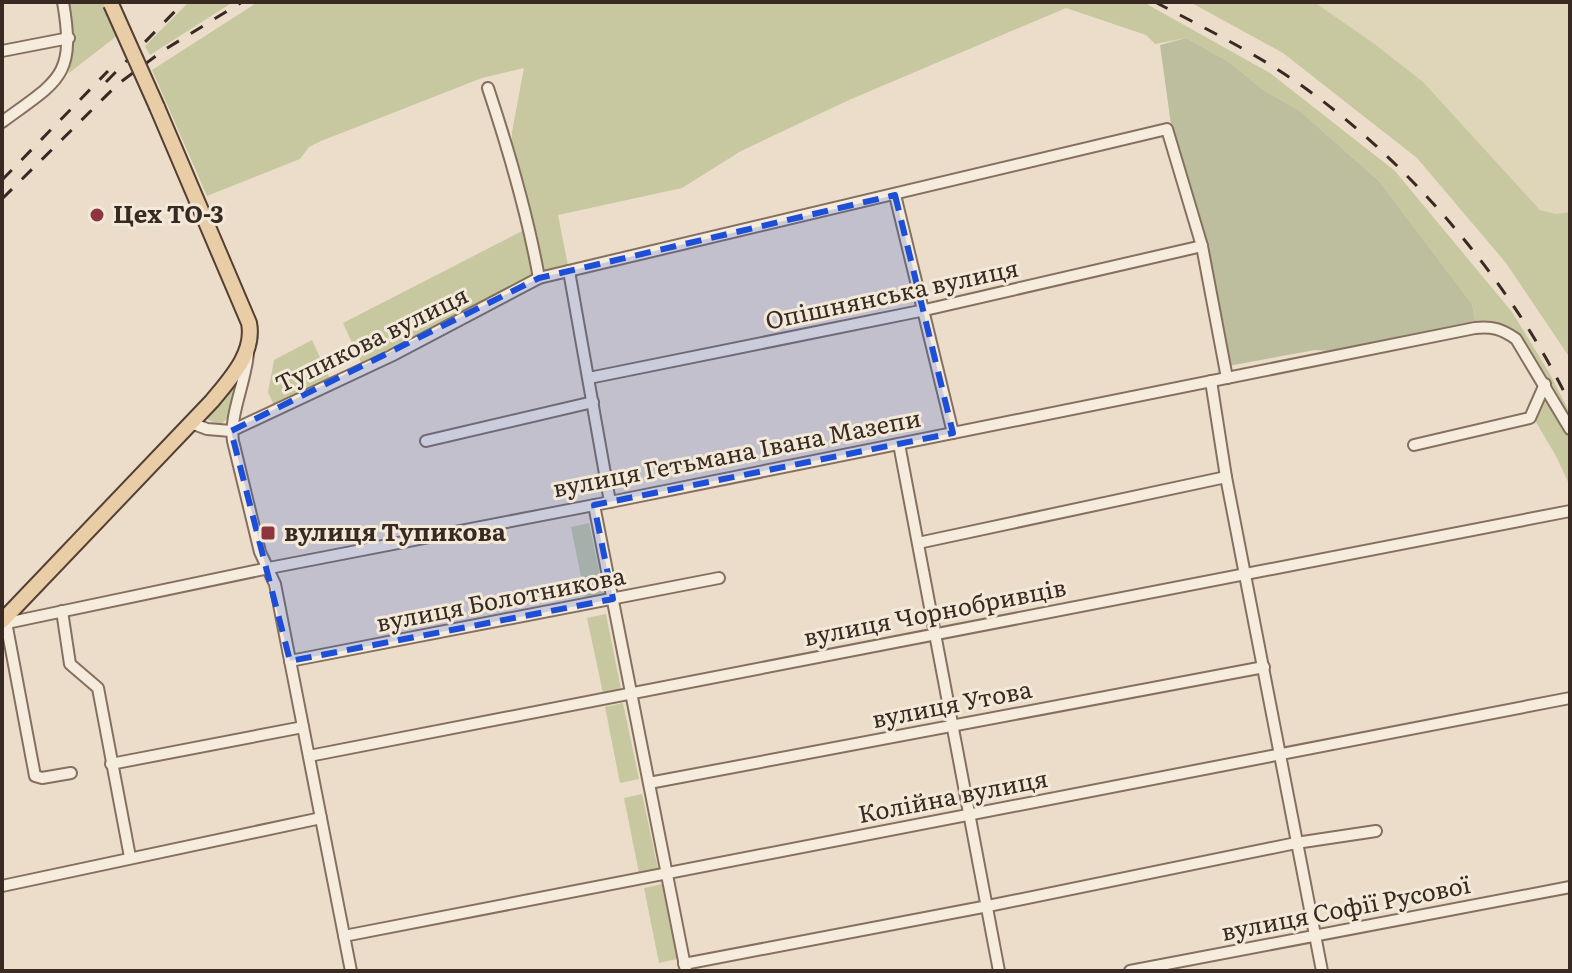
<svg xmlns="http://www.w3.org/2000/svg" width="1572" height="973" viewBox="0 0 1572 973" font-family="Literata,serif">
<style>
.farmland{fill:#dfd5b8}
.green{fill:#c7c89f}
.cemetery{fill:#bdbe9d}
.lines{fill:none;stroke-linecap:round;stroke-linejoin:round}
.minor-casing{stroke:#857060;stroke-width:14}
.major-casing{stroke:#543f34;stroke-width:18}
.minor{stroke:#f6ecdd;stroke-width:10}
.major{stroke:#e9cda7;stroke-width:14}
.rail{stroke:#382a22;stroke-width:3;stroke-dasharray:14 14;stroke-linecap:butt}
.major-bridge-casing{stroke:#543f34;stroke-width:18;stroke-linecap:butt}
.major-bridge{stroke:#e9cda7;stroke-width:14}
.marked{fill:#1d4ed8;fill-opacity:0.2;stroke:#1d4ed8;stroke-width:6;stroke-dasharray:16 10;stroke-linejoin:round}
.poi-dot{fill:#8e3640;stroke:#f3e9d9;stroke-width:3}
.labels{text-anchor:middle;stroke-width:6;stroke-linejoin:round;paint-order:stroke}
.poi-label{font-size:24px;font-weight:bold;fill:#382a22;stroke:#f3e9d9;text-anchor:start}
.street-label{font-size:24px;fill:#382a22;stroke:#f3e9d9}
</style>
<rect width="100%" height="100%" fill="#ebddca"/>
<polygon class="farmland" points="1314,2 1570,2 1570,212 1556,214 1540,210 1476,143 1372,42"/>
<g class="green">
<polygon points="66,2 104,2 118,35 69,73 72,35"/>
<polygon points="189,2 233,2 150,55 145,46"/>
<polygon points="258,2 1143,2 1270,73 1395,171 1512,312 1550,374 1570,413 1570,486 1556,456 1533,417 1546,389 1515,340 1476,326 1472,304 1379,181 1300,111 1262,89 1229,62 1186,38 1155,44 1146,35 1066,8 849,100 741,151 682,188 558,215 569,271 538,278 364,369 343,323 530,227 512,160 512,132 524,68 482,78 321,141 309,147 300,159 207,196 152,70"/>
<polygon points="1190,2 1314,2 1372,42 1423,82 1540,210 1556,214 1570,212 1570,358 1506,263 1417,158 1283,53"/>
<polygon points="312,340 332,383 276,410 268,392 274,360"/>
<polygon points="235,385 227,419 220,425 207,419"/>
<polygon points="589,523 605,598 586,602 571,527"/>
<polygon points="606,614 621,689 603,693 587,618"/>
<polygon points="623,703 639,779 620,783 605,707"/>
<polygon points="642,794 658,869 639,873 624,798"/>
<polygon points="662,884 677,959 659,963 644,888"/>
</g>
<polygon class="cemetery" points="1186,38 1229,62 1262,89 1300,111 1379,181 1472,304 1476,326 1345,352 1315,350 1228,366 1172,132 1160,45"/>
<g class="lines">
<defs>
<g id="minor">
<polyline points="2,51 69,38"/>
<path d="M488,88c21,63 39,124 51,190"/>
<path d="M2,122c57,-42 74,-45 61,-120"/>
<polyline points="895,195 953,433"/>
<polyline points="569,271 610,502"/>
<path d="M248,353c-2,28 -19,63 -15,88l27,111 15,32 76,387"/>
<polyline points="589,378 925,310 1202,246"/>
<polyline points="1211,381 1226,477 1322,971"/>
<polyline points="191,423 207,429 231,431 391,356 539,278 1167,129 1202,246 1227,378"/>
<polyline points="426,441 593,402"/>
<polyline points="899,444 999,971"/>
<polyline points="1414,445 1530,418 1545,384"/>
<polyline points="594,505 686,971"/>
<polyline points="918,543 1226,477"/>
<polyline points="62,611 70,664 98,688 130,857"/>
<polyline points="6,622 35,776 42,778 71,773"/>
<path d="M2,624l267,-56 341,-66 865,-174c17,-2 27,1 41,11l54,90"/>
<polyline points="290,661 719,578"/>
<polyline points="309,756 1570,511"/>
<polyline points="111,764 303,727"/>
<polyline points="649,783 1264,667"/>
<polyline points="2,886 321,818"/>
<polyline points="344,936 1570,698"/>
<polyline points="684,964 988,906 1296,843 1376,831"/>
<polyline points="1130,971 1570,887"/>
</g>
<path id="major" d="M2,621l210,-220c18,-22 43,-48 37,-78l-92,-216"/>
</defs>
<use href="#minor" class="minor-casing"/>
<use href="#major" class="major-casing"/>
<use href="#minor" class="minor"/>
<use href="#major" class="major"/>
<g class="rail">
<path d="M1155,2c40,21 80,41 117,64 121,75 237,210 298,338"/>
<polyline points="106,82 184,2"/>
<polyline points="2,180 108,71"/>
<polyline points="2,199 118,84 164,50 242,2"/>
</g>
<defs>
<polyline id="major-bridge" points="111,4 157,107"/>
</defs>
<use href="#major-bridge" class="major-bridge-casing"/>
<use href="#major-bridge" class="major-bridge"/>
</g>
<path class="marked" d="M895,195l58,238 -359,72 19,94 -323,62 -59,-230 308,-153z"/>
<g class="poi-dot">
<circle cx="97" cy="215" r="8"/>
<rect x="260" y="525" width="16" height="16" rx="4"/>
</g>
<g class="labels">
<g class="poi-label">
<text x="113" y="223">Цех ТО-3</text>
<text x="284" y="541">вулиця Тупикова</text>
</g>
<g class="street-label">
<text transform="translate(892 295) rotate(-12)" y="8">Опішнянська вулиця</text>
<text transform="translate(372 340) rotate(-26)" y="8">Тупикова вулиця</text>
<text transform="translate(737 454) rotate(-11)" y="8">вулиця Гетьмана Івана Мазепи</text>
<text transform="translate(501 600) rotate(-11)" y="8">вулиця Болотникова</text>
<text transform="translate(935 613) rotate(-11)" y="8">вулиця Чорнобривців</text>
<text transform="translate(952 705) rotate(-11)" y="8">вулиця Утова</text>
<text transform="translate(953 797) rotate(-11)" y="8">Колійна вулиця</text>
<text transform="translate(1346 909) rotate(-11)" y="8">вулиця Софії Русової</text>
</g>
</g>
<rect width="1572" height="973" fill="none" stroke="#382a22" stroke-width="8"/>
</svg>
